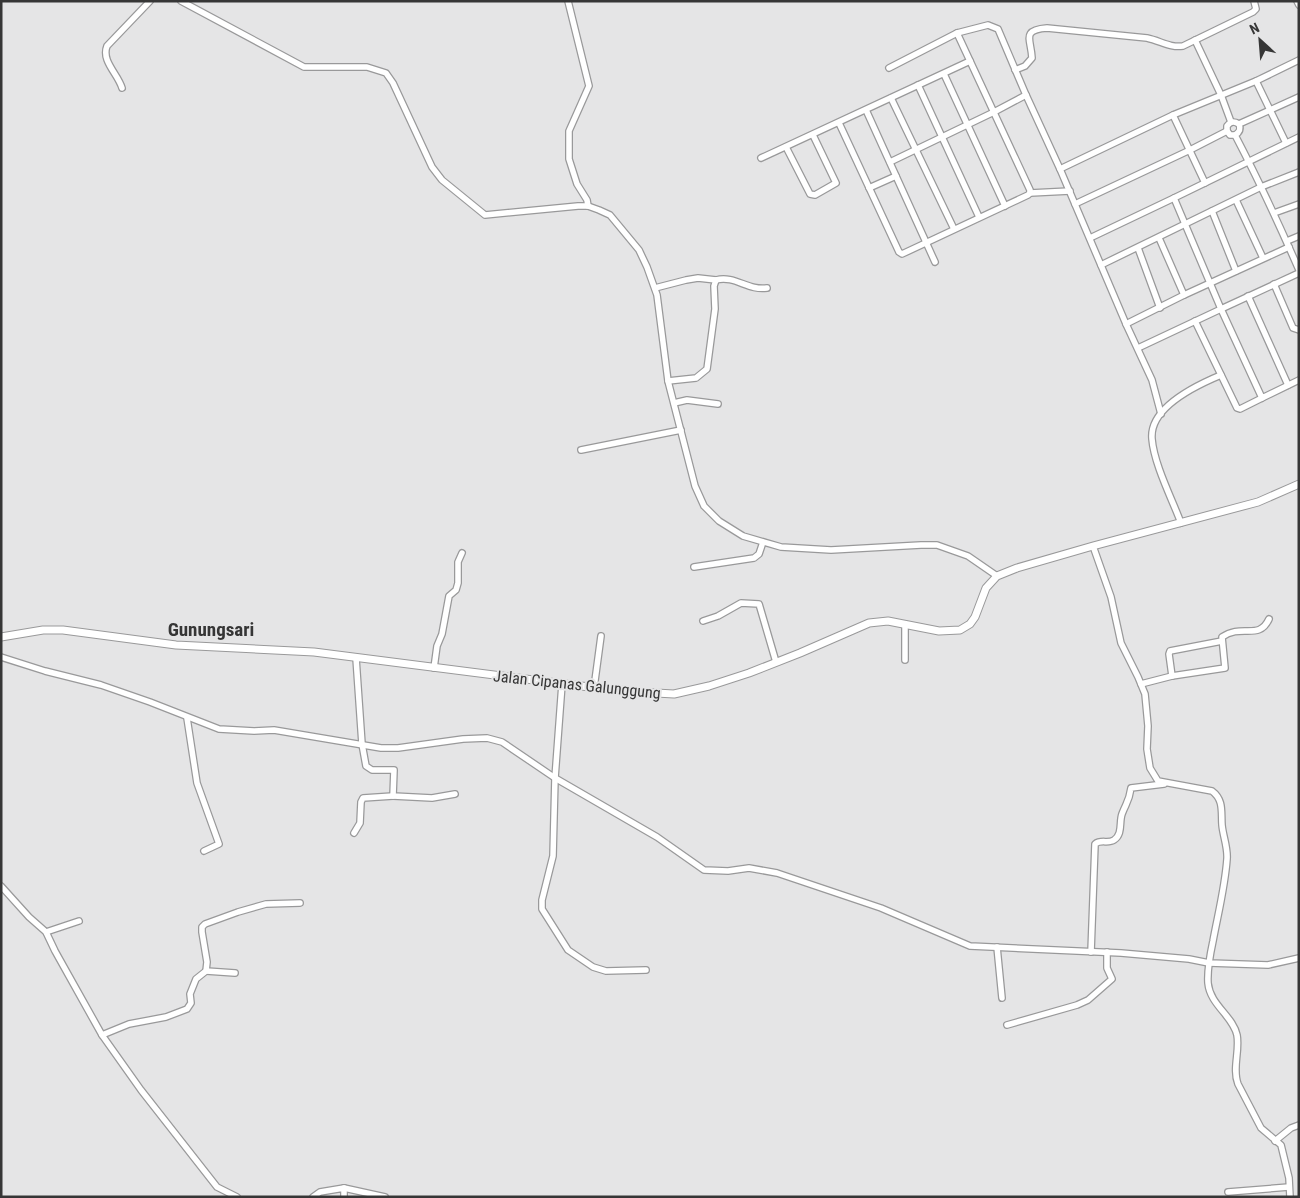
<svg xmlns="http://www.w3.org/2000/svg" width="1300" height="1198" viewBox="0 0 1300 1198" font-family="'Roboto Condensed',sans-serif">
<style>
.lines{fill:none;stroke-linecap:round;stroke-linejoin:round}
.minor-casing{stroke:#99999a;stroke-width:8}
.tertiary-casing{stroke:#99999a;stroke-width:9}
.minor{stroke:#fff;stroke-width:5.5}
.tertiary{stroke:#fff;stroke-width:7}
.labels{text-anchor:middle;stroke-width:4;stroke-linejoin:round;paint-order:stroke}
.street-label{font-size:16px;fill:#363636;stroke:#e5e5e6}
.quarter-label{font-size:19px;font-weight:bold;fill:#363636;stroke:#e5e5e6}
</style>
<rect width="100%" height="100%" fill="#e5e5e6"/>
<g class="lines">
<defs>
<g id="minor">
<polyline points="181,1 304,67 367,67 386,73 393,83 432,167 442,180 485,215 578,206 588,206 599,210 610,215 639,250 647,267 657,295 668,381 695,486 704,506 719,521 743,536 781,547 831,550 921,545 937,545 968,556 997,576"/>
<polyline points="568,1 589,86 569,131 569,159 577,184 587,200 588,206"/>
<polyline points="1297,1 1299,5"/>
<polyline points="1195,40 1221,95 1231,122"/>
<polyline points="889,68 957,33 988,25 998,29 1026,95 1060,169 1126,324 1152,380 1161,414"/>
<path d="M1015,70l10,-4 7,-8c-1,-19 -11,-28 15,-30l100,10c14,3 23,10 36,8l70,-34 3,-3 -2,-8"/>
<polyline points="944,74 1005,206"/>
<polyline points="1256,81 1286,143"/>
<polyline points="918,85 979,217"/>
<path d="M122,88c-4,-14 -21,-27 -15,-42l43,-45"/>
<path d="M1299,97l-60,27c-5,-3 -8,-3 -12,2v5l3,4h5c23,44 44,89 64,135"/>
<polyline points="891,98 954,229"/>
<polyline points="866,110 935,262"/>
<polyline points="1173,115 1205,183"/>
<polyline points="839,123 899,252 902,254 1028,195 1030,193 1030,190 957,33"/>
<path d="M1235,135c5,-3 6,-6 4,-11"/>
<polyline points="1299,137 1174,198 1221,309 1299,273"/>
<polyline points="786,147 810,194 815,195 836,183 813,135"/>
<polyline points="761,158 970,61"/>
<polyline points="890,162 994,112 1026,95"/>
<polyline points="1060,169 1173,115 1256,81 1299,60"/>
<polyline points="869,188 896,176"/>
<polyline points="1030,193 1070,191"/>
<polyline points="1236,200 1263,258"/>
<polyline points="1075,204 1190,150 1227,131"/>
<polyline points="1212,211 1236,271"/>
<polyline points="1274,213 1299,204"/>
<polyline points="1090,238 1174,198"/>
<polyline points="1159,238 1184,295"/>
<polyline points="1287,241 1299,236"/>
<polyline points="1138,248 1160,308"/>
<polyline points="1101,265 1261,187 1299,172"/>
<polyline points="1274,284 1293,328 1299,330"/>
<polyline points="655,288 686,280 698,278 716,280"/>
<polyline points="1248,296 1288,385"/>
<polyline points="1195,321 1237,408 1240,409 1262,398"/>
<polyline points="1126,324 1184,295 1289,247"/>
<polyline points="1138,348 1221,309 1262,398 1299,380"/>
<path d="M668,381l28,-3 11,-9 8,-60 -1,-23 2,-6c19,-5 32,11 51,8"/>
<polyline points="674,403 687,400 718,404"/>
<polyline points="581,450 681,430"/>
<path d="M1181,523c-9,-24 -27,-59 -29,-84 -3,-32 45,-54 69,-64"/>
<path d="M1093,546l18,51 10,46 17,34 7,17 3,32 -1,23 3,19 8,13 54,10c12,9 9,21 10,34 1,11 6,23 5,34 -2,28 -9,55 -14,82 -3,14 -6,28 -5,42 2,22 25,33 29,52 3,16 -5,34 1,49l23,44 20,17 8,33 1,19"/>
<polyline points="694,567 754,558 759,554 763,542"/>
<polyline points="703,621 718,616 741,603 759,604 776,662"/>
<polyline points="905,624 905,660"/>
<polyline points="1,657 45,671 101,685 150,702 219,729 254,731 274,730 381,748 398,748 463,739 487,738 502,742 555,778 657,837 704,870 728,871 749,868 777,873 881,908 970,946 1121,953 1189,959 1209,963 1268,965 1299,958"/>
<polyline points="356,658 362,744 366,766 372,770 394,770 393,796 432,798 455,794"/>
<polyline points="434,668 437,646 442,634 449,596 456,590 458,583 458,562 462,553"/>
<polyline points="1172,676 1169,654 1170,651 1222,641"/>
<polyline points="562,684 555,778 553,856 542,900 542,909 568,950 593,967 606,971 646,970"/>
<path d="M1141,684l31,-8 53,-8 -3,-31c20,-14 37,4 47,-18"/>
<polyline points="594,688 601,636"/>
<polyline points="187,718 197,783 219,844 204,851"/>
<polyline points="354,833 360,823 361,802 363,798 393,796"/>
<polyline points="1,886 29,917 46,932 55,951 102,1035 141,1090 217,1187 237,1197"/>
<polyline points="46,932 79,921"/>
<polyline points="997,947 1002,998"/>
<path d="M1091,952l4,-108c6,-5 13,0 19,-4 9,-6 5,-18 8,-26 4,-11 7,-12 9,-26l33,-4"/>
<polyline points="206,971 235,973"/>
<polyline points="1007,1025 1077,1005 1088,1000 1112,979 1107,968 1107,952"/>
<polyline points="102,1035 129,1024 166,1017 187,1009 191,1003 190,994 196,979 206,971 207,962 202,932 202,927 205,924 238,912 266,904 300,903"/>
<polyline points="1275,1141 1291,1128 1299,1125"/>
<polyline points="344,1188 385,1197"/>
<polyline points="1228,1192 1289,1187"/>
<polyline points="313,1197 320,1192 344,1188 344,1197"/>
</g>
<polyline id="tertiary" points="1,637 43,630 63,630 176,645 314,652 581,686 638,692 674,694 709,686 749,673 800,653 869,623 888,621 939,631 960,630 970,624 975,617 986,588 997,576 1017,568 1093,546 1258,502 1299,484"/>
</defs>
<use href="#minor" class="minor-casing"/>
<use href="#tertiary" class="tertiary-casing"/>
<use href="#minor" class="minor"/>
<use href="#tertiary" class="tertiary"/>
</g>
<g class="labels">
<g class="street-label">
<text transform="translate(577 684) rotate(6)" y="6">Jalan Cipanas Galunggung</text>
</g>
<g class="quarter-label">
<text x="211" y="636">Gunungsari</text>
</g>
</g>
<rect width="1300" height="1198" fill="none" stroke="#363636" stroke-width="5"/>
<g transform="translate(1260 40) rotate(334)" stroke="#e5e5e6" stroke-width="4" paint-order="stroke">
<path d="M0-4L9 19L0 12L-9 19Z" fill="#363636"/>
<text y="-8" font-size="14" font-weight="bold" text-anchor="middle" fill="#363636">N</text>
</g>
</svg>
